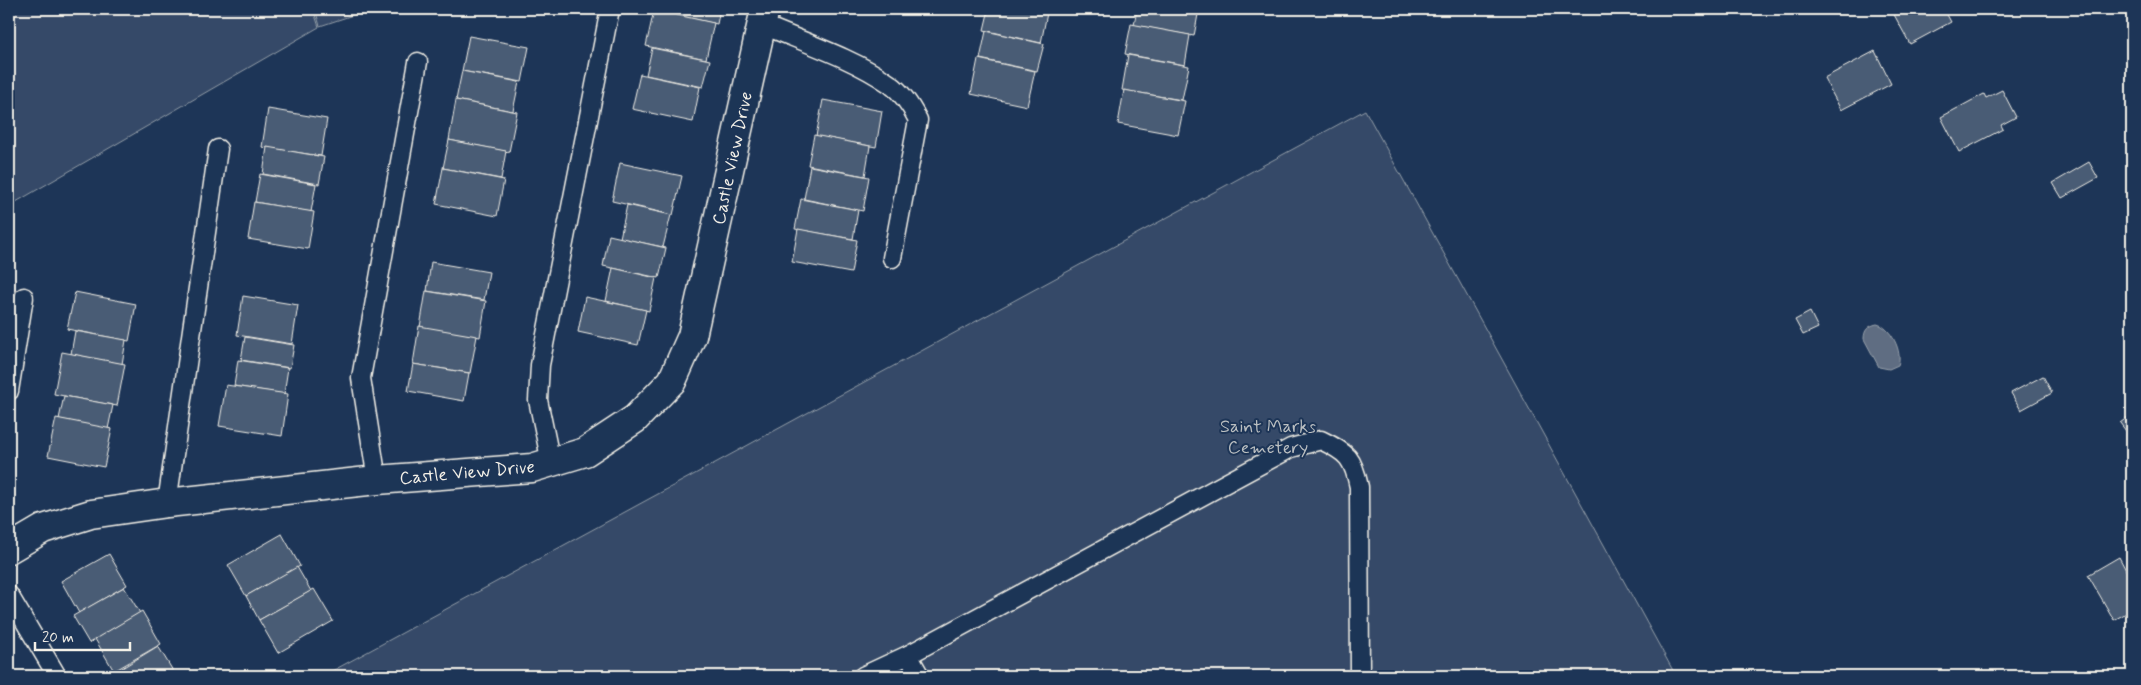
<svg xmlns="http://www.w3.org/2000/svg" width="2141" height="685" viewBox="0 0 2141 685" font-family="Mynerve,sans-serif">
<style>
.green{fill:#354a67;stroke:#949ea8}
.water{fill:#5e6d82;stroke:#9aa2ab}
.building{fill:#485b74;stroke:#f4f1e8}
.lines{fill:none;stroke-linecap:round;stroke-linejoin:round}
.service-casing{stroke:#f4f1e8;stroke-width:21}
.minor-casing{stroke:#f4f1e8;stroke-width:31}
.service{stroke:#1d3557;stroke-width:18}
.minor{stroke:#1d3557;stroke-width:28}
.labels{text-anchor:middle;stroke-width:4;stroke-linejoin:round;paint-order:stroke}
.street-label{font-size:18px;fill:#f4f1e8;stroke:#1d3557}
.park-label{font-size:18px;fill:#bbbfc1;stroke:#1d3557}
</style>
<rect width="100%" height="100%" fill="#1d3557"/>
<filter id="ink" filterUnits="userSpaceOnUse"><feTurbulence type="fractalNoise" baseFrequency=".02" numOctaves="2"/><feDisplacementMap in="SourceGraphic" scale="10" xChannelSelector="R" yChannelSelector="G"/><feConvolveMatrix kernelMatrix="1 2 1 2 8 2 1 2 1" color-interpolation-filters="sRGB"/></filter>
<g filter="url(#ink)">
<g class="green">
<polygon points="9,9 313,9 319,27 9,206"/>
<polygon points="315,9 371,9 320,26"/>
<polygon points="1365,110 1676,676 323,676"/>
</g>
<path class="water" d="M1877,324c14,3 26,28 21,41l-9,4 -10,-2 -15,-28c0,-9 4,-13 13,-15z"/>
<g class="building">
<polygon points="660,9 720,9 717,24 659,11"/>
<polygon points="989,9 1028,9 1047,13 1041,43 984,30"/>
<polygon points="1137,9 1199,9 1194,36 1134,25"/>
<polygon points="1891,9 1944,9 1951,22 1910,44"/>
<polygon points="654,10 714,23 706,59 646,46"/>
<polygon points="1131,24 1190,35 1185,65 1125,54"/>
<polygon points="986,31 1044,44 1037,71 980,59"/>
<polygon points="469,36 529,47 522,82 462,71"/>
<polygon points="652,48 710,60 703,87 646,75"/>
<polygon points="1875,51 1891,84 1841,110 1824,78"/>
<polygon points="1128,55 1189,66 1182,100 1122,90"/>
<polygon points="978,59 1035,71 1027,106 971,94"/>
<polygon points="462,71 519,82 513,111 456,100"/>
<polygon points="640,74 700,87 693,122 632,109"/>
<polygon points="1124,90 1185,101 1178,135 1118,124"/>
<polygon points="2002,90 2016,117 2001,125 2003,129 1959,152 1941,117 1984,94 1986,98"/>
<polygon points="456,100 517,112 509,152 449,140"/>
<polygon points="823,100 882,111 876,147 816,136"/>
<polygon points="268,109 327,119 321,156 262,147"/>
<polygon points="814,135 870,146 865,176 808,165"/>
<polygon points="449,140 506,151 501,179 443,168"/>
<polygon points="267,147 324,157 319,184 263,174"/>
<polygon points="2089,162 2098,178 2062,198 2053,183"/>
<polygon points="620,163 682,176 673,215 612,201"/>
<polygon points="810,166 869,177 863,211 804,199"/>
<polygon points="443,168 504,180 497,216 436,204"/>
<polygon points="260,174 316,184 311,212 255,202"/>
<polygon points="801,199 858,210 853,239 795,229"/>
<polygon points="254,202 314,212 308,249 248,239"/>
<polygon points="627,205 671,215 663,247 620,238"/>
<polygon points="798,229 857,240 851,273 792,262"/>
<polygon points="609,235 666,248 659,278 603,266"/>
<polygon points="431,262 489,272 484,300 427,291"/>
<polygon points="613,268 656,278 649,311 606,301"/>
<polygon points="426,291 486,301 480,337 420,327"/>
<polygon points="75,292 136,304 129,341 67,329"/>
<polygon points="243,296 298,305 292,344 237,335"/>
<polygon points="585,297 646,310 638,345 578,332"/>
<polygon points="1810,312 1818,328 1803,335 1795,320"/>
<polygon points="419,326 477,336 470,373 413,364"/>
<polygon points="75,331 126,340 122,364 71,354"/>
<polygon points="245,337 294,345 290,368 241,360"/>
<polygon points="62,352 125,364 117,406 54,394"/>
<polygon points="238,360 288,368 284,394 234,386"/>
<polygon points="413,364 469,373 464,401 408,391"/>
<polygon points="2043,376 2052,393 2021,410 2011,393"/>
<polygon points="226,385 288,394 282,436 219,426"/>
<polygon points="64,396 113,405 108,429 59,419"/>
<polygon points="2132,414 2132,439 2120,423"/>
<polygon points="56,418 112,429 104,467 48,456"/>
<polygon points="282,534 300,566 246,596 228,565"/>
<polygon points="109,554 127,585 79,613 61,581"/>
<polygon points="2119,557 2127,572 2132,569 2132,597 2127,600 2132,610 2114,620 2088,575"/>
<polygon points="297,567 311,591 259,620 246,596"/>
<polygon points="124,587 140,613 89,643 73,616"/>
<polygon points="314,589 333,621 278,653 259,620"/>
<polygon points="142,611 161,644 114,671 95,639"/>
<polygon points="158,646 173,671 164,676 109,676"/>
</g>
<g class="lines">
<defs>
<g id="service">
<path d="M761,24c42,18 92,34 129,60 13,9 21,22 28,36l-26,138"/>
<polyline points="9,391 24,297"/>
<polyline points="551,463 538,400 540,365 610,9"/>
<polyline points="377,480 361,378 418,62"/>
<polyline points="167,503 218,149"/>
<polyline points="9,595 57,676"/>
<polyline points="908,655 920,676"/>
<path d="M863,676l45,-21 383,-207 30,-8c27,13 32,18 38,47l1,189"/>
</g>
<polyline id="minor" points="9,549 43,529 91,514 167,503 377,480 532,468 585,452 635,419 672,381 692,336 765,9"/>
</defs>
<use href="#service" class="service-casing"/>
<use href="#minor" class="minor-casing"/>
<use href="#service" class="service"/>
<use href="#minor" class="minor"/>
</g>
</g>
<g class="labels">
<g class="street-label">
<text transform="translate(732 158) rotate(-78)" y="6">Castle View Drive</text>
<text transform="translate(467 472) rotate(-5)" y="6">Castle View Drive</text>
</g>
<g class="park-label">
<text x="1268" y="432">Saint Marks<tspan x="1268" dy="21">Cemetery</tspan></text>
</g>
</g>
<rect width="2141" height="685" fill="none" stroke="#1d3557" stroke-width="30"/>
<rect x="15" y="15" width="2111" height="655" fill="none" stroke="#f4f1e8" stroke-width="2" filter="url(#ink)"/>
<path d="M35 642v8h95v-8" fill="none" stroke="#f4f1e8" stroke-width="2.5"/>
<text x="42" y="642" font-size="15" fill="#f4f1e8" stroke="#1d3557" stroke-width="4" paint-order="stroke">20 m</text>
</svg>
